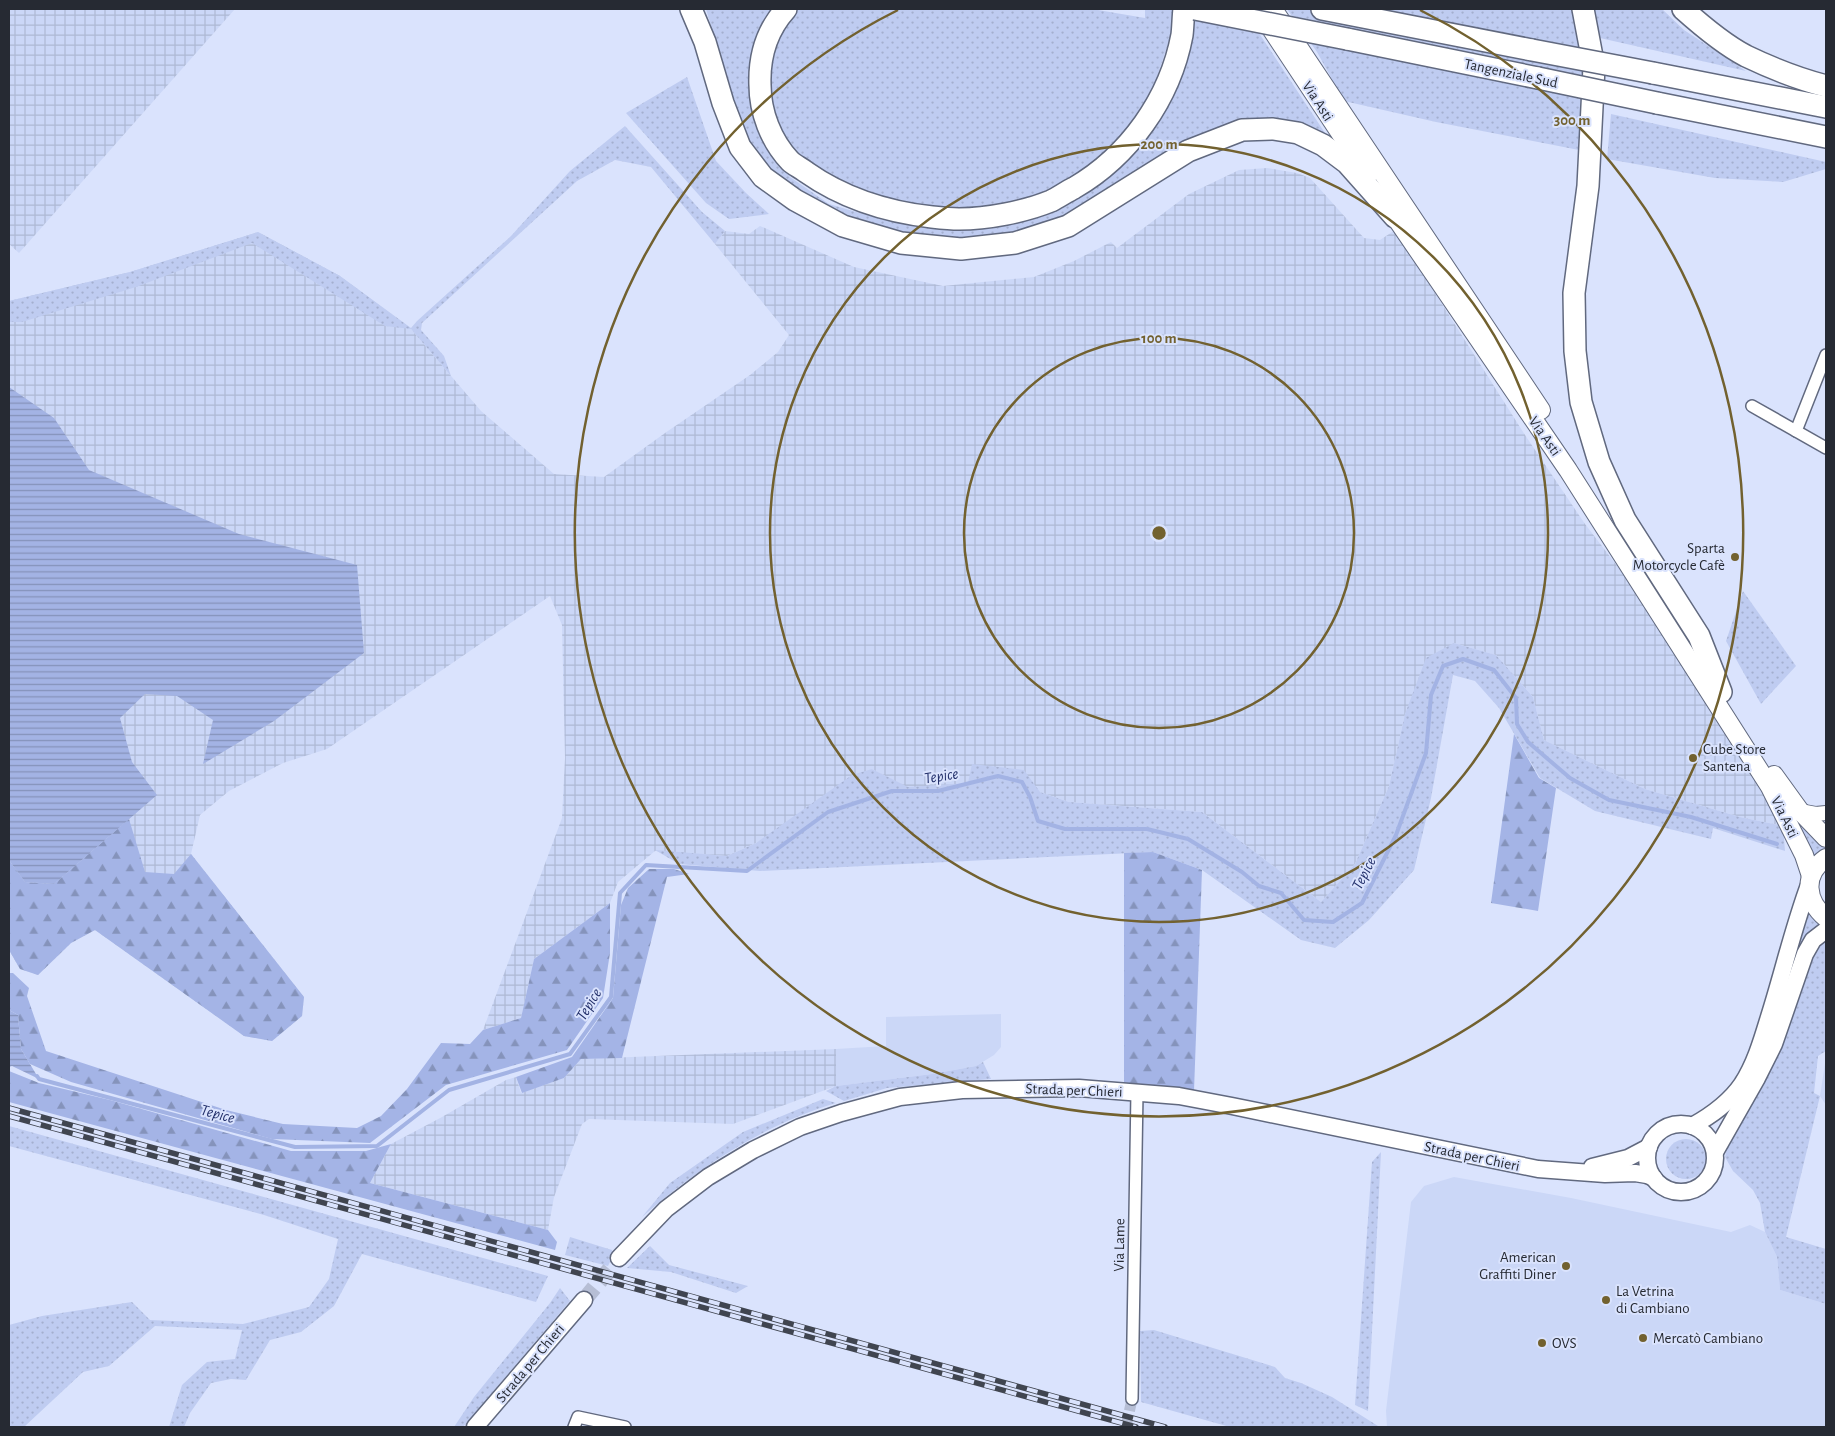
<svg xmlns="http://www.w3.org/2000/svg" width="1835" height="1436" viewBox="0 0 1835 1436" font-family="'Alegreya Sans',sans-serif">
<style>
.built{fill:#cbd7f7}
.industrial{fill:url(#industrial-grid)}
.grass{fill:url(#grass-dots)}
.forest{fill:url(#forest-firs)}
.water{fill:url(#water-rules)}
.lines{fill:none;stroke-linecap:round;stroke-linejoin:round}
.stream{stroke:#a3b3e4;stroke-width:4}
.minor-tunnel{stroke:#b6bed5;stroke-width:11;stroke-dasharray:11 5.5;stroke-linecap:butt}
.secondary-tunnel{stroke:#b6bed5;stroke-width:16;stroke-dasharray:16 8;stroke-linecap:butt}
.minor-casing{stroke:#61697f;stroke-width:14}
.tertiary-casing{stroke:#61697f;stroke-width:16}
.secondary-casing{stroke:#61697f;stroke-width:19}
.primary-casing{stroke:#61697f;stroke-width:20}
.motorway-casing{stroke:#61697f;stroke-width:24}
.minor{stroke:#fff;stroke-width:11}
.tertiary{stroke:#fff;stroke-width:14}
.secondary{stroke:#fff;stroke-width:16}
.primary{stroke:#fff;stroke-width:18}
.motorway{stroke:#fff;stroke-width:21}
.rail-casing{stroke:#404550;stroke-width:5.5}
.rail{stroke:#dae3fd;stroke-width:4;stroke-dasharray:11;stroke-linecap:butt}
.motorway-bridge-casing{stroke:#61697f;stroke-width:24;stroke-linecap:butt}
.motorway-bridge{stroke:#fff;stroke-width:21}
.ring{fill:none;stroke:#72612f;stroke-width:2.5}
.poi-dot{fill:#72612f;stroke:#dae3fd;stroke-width:2}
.labels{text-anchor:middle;stroke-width:4;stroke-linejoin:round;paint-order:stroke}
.street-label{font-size:15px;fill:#262a33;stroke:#dae3fd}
.poi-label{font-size:15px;fill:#262a33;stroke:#dae3fd;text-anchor:start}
.water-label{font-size:16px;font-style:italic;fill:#222f6a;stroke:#dae3fd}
.centre{fill:#72612f;stroke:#dae3fd;stroke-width:2.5}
.ring-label{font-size:15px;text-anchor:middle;font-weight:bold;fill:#72612f;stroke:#dae3fd;stroke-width:4;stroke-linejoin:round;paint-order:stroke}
</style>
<defs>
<pattern id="industrial-grid" width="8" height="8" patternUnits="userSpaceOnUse" patternTransform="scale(1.25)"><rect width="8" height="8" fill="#cbd7f7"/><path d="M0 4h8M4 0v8" fill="none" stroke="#aeb9d4"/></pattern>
<pattern id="grass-dots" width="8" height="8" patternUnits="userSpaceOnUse" patternTransform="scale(1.25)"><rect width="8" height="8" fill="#bfccf1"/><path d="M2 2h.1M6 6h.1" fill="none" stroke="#a4afcf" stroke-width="1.8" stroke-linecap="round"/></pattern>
<pattern id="forest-firs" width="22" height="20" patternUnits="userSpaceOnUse" patternTransform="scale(1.25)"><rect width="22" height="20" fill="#a4b4e6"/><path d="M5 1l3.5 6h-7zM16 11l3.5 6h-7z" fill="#8593bb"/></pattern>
<pattern id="water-rules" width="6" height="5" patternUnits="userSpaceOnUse" patternTransform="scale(1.25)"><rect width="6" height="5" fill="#a3b3e4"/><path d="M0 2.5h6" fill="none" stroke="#8592b9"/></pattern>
</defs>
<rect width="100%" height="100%" fill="#dae3fd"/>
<g class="built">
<polygon points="1001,1014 1001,1047 994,1055 976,1066 932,1074 836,1086 836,1049 886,1046 886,1017"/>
<polygon points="1826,1057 1826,1105 1820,1096"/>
<polygon points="1454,1177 1571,1198 1731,1232 1750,1225 1765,1232 1777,1257 1780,1290 1826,1304 1826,1427 1387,1427 1386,1411 1411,1202 1424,1186"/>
</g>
<g class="industrial">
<polygon points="9,9 235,9 19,253 9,244"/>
<polygon points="1267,168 1297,173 1310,178 1364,238 1380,240 1395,230 1525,435 1585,524 1621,571 1744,757 1783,826 1740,817 1645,789 1544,740 1533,697 1496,655 1454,643 1405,714 1389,786 1355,864 1321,902 1202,812 1069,802 1040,792 969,783 908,788 872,769 756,843 727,856 655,851 618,882 610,903 534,959 521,1018 483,1030 562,818 565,758 562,625 550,596 327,749 283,763 229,791 200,815 191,854 304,997 302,1016 272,1041 244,1036 95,930 71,943 38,975 20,969 9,950 9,301 130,272 258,232 340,276 411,329 481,411 554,474 604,477 665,433 750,375 778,352 789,335 715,244 725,231 749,234 760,226 854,267 943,286 1034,277 1074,261 1111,242 1117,248 1189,194 1239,170"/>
<polygon points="836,1049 836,1086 733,1124 589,1119 582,1124 554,1197 548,1230 370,1183 391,1144 442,1117 506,1080 516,1077 521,1093 564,1078 581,1059"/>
</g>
<g class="grass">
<polygon points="706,9 771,9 757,36 750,70 753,113 764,144 790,177 829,204 884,220 934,229 995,228 1041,217 1087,192 1128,157 1190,9 1243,9 1325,133 1292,121 1244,119 1203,134 1050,224 999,238 927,239 834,215 774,176 745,140"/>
<polygon points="799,9 1092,9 1145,18 1145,9 1173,9 1174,26 1152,92 1109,153 1063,186 1010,206 954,212 895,204 843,186 808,167 778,132 769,96 767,64 780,30"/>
<polygon points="1287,9 1575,9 1582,37 1585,111 1579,150 1436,122 1344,101 1317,52"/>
<polygon points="1591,9 1662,9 1684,30 1746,71 1600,38"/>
<polygon points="687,77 716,161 746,193 769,214 729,219 706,203 626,113"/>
<polygon points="1611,114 1826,162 1826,169 1783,182 1715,178 1607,159"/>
<polygon points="625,126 702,212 725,231 715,244 651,167 615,160 577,181 422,323 421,330 444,356 451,376 411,329 385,326 252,243 136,287 22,322 9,322 9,301 130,272 258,232 340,276 411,328 417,321 511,236 570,171"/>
<polygon points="1743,591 1796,666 1761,704 1726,641"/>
<polygon points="1454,643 1496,655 1533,697 1544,740 1645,789 1740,817 1783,826 1785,851 1713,828 1711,839 1595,811 1540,778 1499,708 1475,681 1453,675 1431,798 1414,870 1369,920 1335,948 1301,940 1202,870 1153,852 760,871 679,864 655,850 727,856 756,843 852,775 872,769 908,787 968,783 972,764 1024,770 1040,792 1069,802 1202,812 1321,902 1355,864 1389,786 1405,714 1426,658"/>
<polygon points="1794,810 1826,846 1826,850 1814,861 1797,825"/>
<polygon points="1807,909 1821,925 1802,945 1799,944 1799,941"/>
<polygon points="1826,940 1826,1051 1818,1056 1814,1093 1820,1096 1786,1237 1826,1249 1826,1304 1780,1290 1777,1257 1765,1232 1760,1203 1753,1190 1733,1171 1725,1157 1728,1143 1763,1086 1781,1049 1810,962 1820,942"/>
<polygon points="983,1062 991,1079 887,1088 844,1101 826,1091 836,1086 932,1074 976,1066"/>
<path d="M823,1099l13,4c-73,22 -137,64 -194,114l28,-34 73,-51z"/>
<polygon points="9,1126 548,1276 536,1302 362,1254 334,1306 301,1332 270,1340 246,1380 231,1379 211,1383 190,1413 184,1427 169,1427 182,1385 207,1362 235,1359 242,1330 155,1326 109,1366 83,1372 24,1427 9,1427 9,1325 42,1316 132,1302 150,1320 243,1324 309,1307 329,1279 338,1239 264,1215 9,1146"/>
<circle cx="1686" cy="1159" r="20"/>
<polygon points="1381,1152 1368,1411 1355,1405 1372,1162"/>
<polygon points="570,1237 612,1250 612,1258 608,1266 565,1255"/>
<polygon points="650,1246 669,1265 748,1286 736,1293 671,1272 627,1268"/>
<polygon points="560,1288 570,1301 463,1427 454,1427 474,1397 550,1303"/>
<polygon points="1154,1330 1275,1367 1285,1378 1301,1383 1332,1397 1378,1426 1387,1427 1230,1427 1141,1402 1140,1331"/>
</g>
<g class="forest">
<polygon points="1514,734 1539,778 1556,788 1538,911 1491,903"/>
<polygon points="129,819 145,872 174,874 191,854 304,997 302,1016 272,1041 244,1036 95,930 71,943 38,975 20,969 9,950 9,860 25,882 54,884"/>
<polygon points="1153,852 1202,870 1194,1091 1124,1083 1124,853"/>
<polygon points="649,869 674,869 689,874 667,877 622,1058 581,1059 564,1078 522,1093 516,1077 572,1057 613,998 621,905 628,888"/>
<polygon points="610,903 610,953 603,998 567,1050 446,1085 370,1143 272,1139 71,1082 30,1064 21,1049 18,1015 9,1010 9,973 13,973 29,988 27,996 46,1051 226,1110 283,1124 357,1128 381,1116 407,1089 441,1043 470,1044 483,1030 521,1018 534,959"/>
<polygon points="9,1071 39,1083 110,1100 291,1151 366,1151 391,1144 370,1183 548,1230 557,1242 555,1250 9,1102"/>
</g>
<g class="water">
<polygon points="9,387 54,418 89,470 239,534 357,565 364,653 274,721 203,764 213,720 177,696 145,694 120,718 132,762 157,795 54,884 25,882 9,860"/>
<polygon points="9,1010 18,1015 21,1049 39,1079 12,1066 9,1067"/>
</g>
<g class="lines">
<polyline class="stream" points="37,1076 39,1079 295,1147 377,1146 449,1090 570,1054 611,997 620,893 646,865 747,871 828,812 892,791 938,791 998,776 1022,782 1030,797 1038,821 1065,829 1147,829 1188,839 1242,872 1259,886 1281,893 1304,920 1333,922 1362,903 1396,835 1426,753 1431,695 1443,666 1463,659 1494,670 1516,698 1517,724 1528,742 1570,778 1609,800 1691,817 1777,844"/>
<polyline class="minor-tunnel" points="1126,1427 1132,1399"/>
<polyline class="secondary-tunnel" points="584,1300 619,1258"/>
<defs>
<g id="minor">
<polyline points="1752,406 1826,448"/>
<polyline points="1796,431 1826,355"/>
<polyline points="1132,1399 1137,1092"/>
<polyline points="574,1427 578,1417 625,1427"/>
</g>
<polyline id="tertiary" points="1800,811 1816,814 1826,813"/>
<g id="secondary">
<circle cx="1681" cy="1158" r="34"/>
<path d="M1692,1126c20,-11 37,-23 50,-42 13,-20 20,-44 27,-67 14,-44 24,-89 40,-132"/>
<polyline points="1715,1152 1757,1078 1774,1044 1805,954 1813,940 1826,930"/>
<polyline points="1592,1167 1628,1158 1649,1147"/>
<polyline points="619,1258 666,1209 708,1177 753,1150 800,1127 841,1113 900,1097 962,1090 1079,1088 1179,1096 1232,1106 1538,1169 1605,1174 1635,1173 1647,1175 1654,1178"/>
<polyline points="475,1427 584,1300"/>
</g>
<g id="primary">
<polyline points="1258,9 1368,175"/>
<polyline points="1273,9 1541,410"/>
<polyline points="1387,205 1568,470 1770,787 1804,855 1811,876"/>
<polyline points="1774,775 1800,811 1826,838"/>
<path d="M1826,858c-24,17 -20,43 0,60"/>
</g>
<g id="motorway">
<polyline points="691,9 705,42 723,103 740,147 763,177 795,200 843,226 901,243 961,249 1015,243 1068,226 1188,151 1242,130 1273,129 1298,133 1323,145 1347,163 1395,217"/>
<path d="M786,9c-19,21 -27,48 -26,76 0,27 11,56 30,76 4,4 11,7 16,11 37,26 81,40 126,45 9,1 18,2 27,2 28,0 65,-7 92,-18 8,-4 15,-9 23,-13 55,-32 96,-89 108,-153 1,-8 1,-18 2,-26"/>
<polyline points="1322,9 1532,50"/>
<polyline points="1583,9 1594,67 1588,186 1574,293 1575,351 1581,402 1599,462 1625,520 1699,636 1721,692"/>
<path d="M1683,9c19,17 40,35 63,47 25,12 53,23 80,30"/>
<polyline points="1347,39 1538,78"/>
<polyline points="1653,73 1826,107"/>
<polyline points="1657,103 1826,137"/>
</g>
</defs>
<use href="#minor" class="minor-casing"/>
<use href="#tertiary" class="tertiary-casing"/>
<use href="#secondary" class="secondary-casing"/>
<use href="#primary" class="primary-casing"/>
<use href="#motorway" class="motorway-casing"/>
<use href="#minor" class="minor"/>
<use href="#tertiary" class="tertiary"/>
<use href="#secondary" class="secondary"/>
<use href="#primary" class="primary"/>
<use href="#motorway" class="motorway"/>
<defs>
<g id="rail">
<polyline points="9,1108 1165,1427"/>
<polyline points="9,1116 1136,1427"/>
</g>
</defs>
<use href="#rail" class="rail-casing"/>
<use href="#rail" class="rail"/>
<defs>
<g id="motorway-bridge">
<polyline points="1195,9 1347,39"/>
<polyline points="1532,50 1653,73"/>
<polyline points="1538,78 1657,103"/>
</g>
</defs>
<use href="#motorway-bridge" class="motorway-bridge-casing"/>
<use href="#motorway-bridge" class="motorway-bridge"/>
</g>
<g class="ring">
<circle cx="1159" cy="533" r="195"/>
<circle cx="1159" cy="533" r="389"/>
<path d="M1420 10A584 584 0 1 1 898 10"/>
</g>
<g class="poi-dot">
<circle cx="1735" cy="557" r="5"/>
<circle cx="1693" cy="758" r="5"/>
<circle cx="1566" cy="1266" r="5"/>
<circle cx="1606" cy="1300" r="5"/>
<circle cx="1643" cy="1338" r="5"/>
<circle cx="1542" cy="1343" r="5"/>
</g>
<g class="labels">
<g class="street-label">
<text transform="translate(1511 73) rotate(12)" y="5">Tangenziale Sud</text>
<text transform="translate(1318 101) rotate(57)" y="5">Via Asti</text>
<text transform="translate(1545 436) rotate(55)" y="5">Via Asti</text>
<text transform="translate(1785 817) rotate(64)" y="5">Via Asti</text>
<text transform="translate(1074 1090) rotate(2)" y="5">Strada per Chieri</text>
<text transform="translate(1472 1156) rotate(12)" y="5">Strada per Chieri</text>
<text transform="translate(1119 1245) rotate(-89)" y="5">Via Lame</text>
<text transform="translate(530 1363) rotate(-50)" y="5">Strada per Chieri</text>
</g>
<g class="poi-label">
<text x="1725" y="553" text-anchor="end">Sparta<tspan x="1725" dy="17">Motorcycle Cafè</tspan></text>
<text x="1703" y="754">Cube Store<tspan x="1703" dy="17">Santena</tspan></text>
<text x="1556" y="1262" text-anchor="end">American<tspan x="1556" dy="17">Graffiti Diner</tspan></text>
<text x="1616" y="1296">La Vetrina<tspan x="1616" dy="17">di Cambiano</tspan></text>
<text x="1653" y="1343">Mercatò Cambiano</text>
<text x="1552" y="1348">OVS</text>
</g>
<g class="water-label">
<text transform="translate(941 775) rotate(-9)" y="6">Tepice</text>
<text transform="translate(1363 873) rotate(-63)" y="6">Tepice</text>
<text transform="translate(588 1004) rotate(-59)" y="6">Tepice</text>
<text transform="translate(218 1113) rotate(15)" y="6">Tepice</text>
</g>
</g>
<circle cx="1159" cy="533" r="8" class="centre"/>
<g class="ring-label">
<text x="1572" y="125">300 m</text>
<text x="1159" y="149">200 m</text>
<text x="1159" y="343">100 m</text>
</g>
<rect width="1835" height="1436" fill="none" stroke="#262a33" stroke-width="20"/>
</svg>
